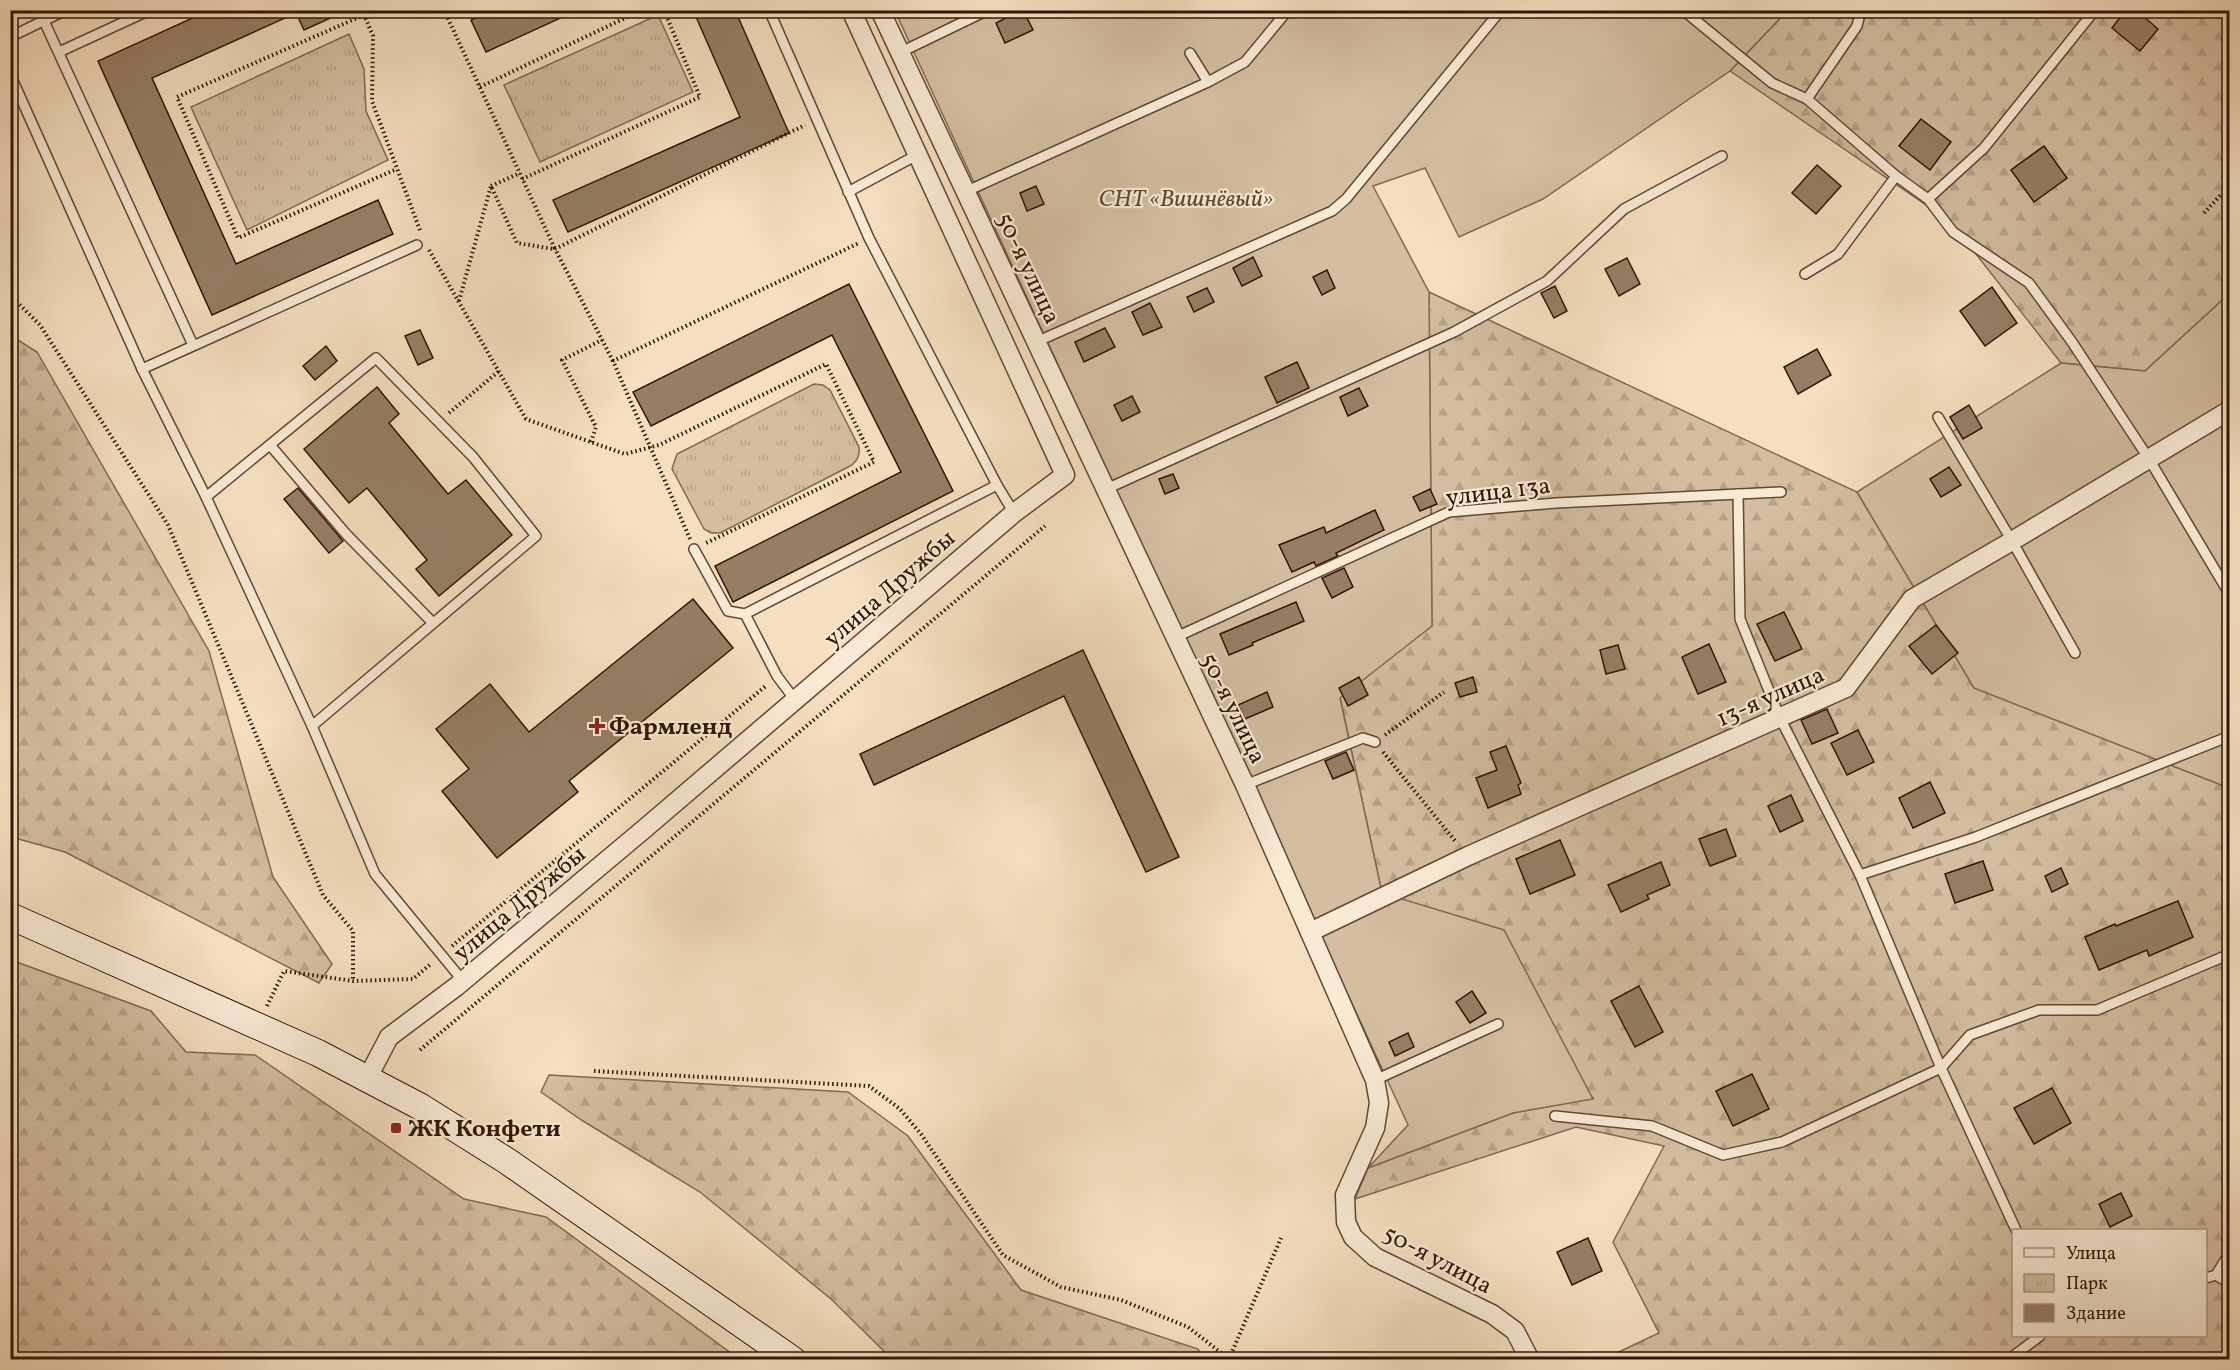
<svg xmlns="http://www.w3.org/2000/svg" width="2240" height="1370" viewBox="0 0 2240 1370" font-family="Vollkorn,serif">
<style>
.forest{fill:url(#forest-firs);stroke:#826952;stroke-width:1.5;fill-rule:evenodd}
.park{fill:url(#park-tufts);stroke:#826952;stroke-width:1.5}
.garden{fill:#d4bda0;stroke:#826952;stroke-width:1.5}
.building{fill:#967e66;stroke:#2f1504;stroke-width:1.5}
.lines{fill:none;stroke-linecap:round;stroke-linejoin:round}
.lane-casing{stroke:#614833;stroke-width:12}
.street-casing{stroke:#614833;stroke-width:21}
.secondary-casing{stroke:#2f1504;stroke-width:28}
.path{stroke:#2f1504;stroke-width:4;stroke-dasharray:1.5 3;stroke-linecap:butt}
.lane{stroke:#f9ead6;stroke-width:9}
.street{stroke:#f9ead6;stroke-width:18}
.secondary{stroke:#f9ead6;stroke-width:26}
.poi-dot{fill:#8f2418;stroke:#f9ead6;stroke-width:2}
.labels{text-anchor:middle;stroke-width:4.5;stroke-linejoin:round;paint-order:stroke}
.park-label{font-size:24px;font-style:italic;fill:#614733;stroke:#f9ead6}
.street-label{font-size:24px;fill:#2f1504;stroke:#f9ead6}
.poi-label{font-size:24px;font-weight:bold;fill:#2f1504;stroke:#f9ead6;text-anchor:start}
</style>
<defs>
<pattern id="forest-firs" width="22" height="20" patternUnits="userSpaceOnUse" patternTransform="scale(1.5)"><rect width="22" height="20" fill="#d4bda0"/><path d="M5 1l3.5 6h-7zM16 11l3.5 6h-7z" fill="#b6a288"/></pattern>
<pattern id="park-tufts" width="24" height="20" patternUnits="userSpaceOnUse" patternTransform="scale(1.5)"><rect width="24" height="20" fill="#d4bda0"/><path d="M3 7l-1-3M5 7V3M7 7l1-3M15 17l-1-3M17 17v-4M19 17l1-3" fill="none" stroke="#b6a288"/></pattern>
</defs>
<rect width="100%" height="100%" fill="#f6dfc0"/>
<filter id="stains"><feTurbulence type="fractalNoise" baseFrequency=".00333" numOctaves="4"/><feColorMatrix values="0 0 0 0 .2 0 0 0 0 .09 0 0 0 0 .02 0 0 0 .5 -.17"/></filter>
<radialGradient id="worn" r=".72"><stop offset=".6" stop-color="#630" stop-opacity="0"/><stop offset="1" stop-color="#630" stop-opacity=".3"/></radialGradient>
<g class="forest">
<polygon points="1787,11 2229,11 2229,294 2145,371 2061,363 1951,222 1730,71"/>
<path d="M1429,292l428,200 117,196 255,100v571h-625l55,-26 -46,-91 51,-96 -88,-19 -221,72 13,-31 145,-55 80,-15 -211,-205 -42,-196 92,-71zM2014,1230h192v106h-192z"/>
<polygon points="10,335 37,352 209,651 273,877 332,964 319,983 65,852 11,837"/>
<polygon points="11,960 151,1011 186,1052 255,1055 464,1199 546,1217 739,1359 11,1359"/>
<polygon points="549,1075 848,1092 908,1136 1021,1290 1198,1349 1204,1359 892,1359 831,1299 700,1192 583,1121 541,1092"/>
</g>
<g class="park">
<polygon points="658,15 693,92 540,162 504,85"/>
<polygon points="349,34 364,69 366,111 388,160 247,230 191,107"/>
<path d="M814,384l9,1 7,5 29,57c1,7 -1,13 -7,18l-132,68h-9l-7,-4 -32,-60 5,-15z"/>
</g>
<g class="garden">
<polygon points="895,11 1787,11 1730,71 1543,199 1459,237 1425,168 1373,186 1429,292 1432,626 1340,698 1382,893 1504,930 1593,1099 1513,1113 1368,1168 1408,1125"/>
<polygon points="2229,294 2229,788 1974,688 1857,492 2061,363 2145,371"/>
</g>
<g class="building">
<polygon points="210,10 348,10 304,30 296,13 152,78 236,264 378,200 393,234 212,315 98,61"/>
<polygon points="492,10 578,10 486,52 471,20"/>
<polygon points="693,10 735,10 789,133 568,232 553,200 740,117"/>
<polygon points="1021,10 1023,10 1033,30 1005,43 996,23"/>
<polygon points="2126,10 2136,10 2158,29 2140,51 2112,28"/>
<polygon points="1921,119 1951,142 1930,170 1899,146"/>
<polygon points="2044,146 2067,178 2034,202 2011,170"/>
<polygon points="1817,165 1841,186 1816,214 1792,193"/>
<polygon points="1036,186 1044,204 1027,211 1020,193"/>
<polygon points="1253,257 1262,276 1242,286 1233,268"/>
<polygon points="1627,258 1640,284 1619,296 1605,269"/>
<polygon points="1327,270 1335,288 1322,295 1313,277"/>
<polygon points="849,284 953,491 733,602 715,566 901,472 832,335 651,426 633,392"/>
<polygon points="1555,286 1567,311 1554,318 1541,293"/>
<polygon points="1992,287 2017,323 1985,346 1960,311"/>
<polygon points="1207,288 1214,302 1194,312 1187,297"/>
<polygon points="1150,303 1162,327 1143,335 1132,312"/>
<polygon points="1105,328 1115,347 1084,362 1075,342"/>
<polygon points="420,330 433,358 418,365 405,336"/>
<polygon points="326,346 337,361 315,380 303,366"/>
<polygon points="1817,349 1831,375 1798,394 1784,367"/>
<polygon points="1297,362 1309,388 1277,403 1265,377"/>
<polygon points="377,387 399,414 389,423 448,494 466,480 512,535 439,596 416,569 427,560 367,488 349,503 304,449"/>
<polygon points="1359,388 1368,406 1348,416 1340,397"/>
<polygon points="1132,396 1140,412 1122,421 1114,405"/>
<polygon points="1969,405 1982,428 1963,439 1950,417"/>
<polygon points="1949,467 1961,485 1941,497 1930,479"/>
<polygon points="1173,474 1179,488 1165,494 1159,479"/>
<polygon points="298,488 343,541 329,553 284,499"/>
<polygon points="1430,489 1437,504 1420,511 1413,497"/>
<polygon points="1375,510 1384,530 1336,553 1338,556 1316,566 1314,562 1292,572 1279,545 1324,527 1326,533"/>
<polygon points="1344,568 1353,587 1332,598 1322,578"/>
<polygon points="693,599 733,648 569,781 578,792 497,858 442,791 469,769 436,729 490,684 529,732"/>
<polygon points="1296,602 1304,621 1252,643 1253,645 1229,655 1220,634"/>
<polygon points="1784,612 1802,649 1775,661 1757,624"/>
<polygon points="1936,625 1958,653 1932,674 1909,646"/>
<polygon points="1709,644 1726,682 1698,694 1682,657"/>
<polygon points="1618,645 1625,669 1606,674 1600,650"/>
<polygon points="1083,650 1179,857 1146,872 1064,696 874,785 860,754"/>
<polygon points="1359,677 1368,695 1348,706 1339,688"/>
<polygon points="1473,677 1477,692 1460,697 1455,683"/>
<polygon points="1267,692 1273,707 1245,719 1238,705"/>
<polygon points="1827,709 1838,733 1812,744 1801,720"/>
<polygon points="1858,730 1874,762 1847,775 1831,743"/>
<polygon points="1506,746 1521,783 1518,785 1521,794 1488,808 1476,778 1497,770 1490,752"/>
<polygon points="1346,752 1354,770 1333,779 1325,761"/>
<polygon points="1930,782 1945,813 1913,828 1899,798"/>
<polygon points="1791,795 1803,821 1780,832 1768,806"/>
<polygon points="1726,829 1736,856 1710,866 1699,839"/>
<polygon points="1560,840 1575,875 1530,894 1516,859"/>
<polygon points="1983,861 1993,890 1955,903 1945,874"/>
<polygon points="1661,862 1670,885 1647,895 1649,899 1621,912 1608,885"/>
<polygon points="2061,868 2068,884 2052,892 2045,876"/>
<polygon points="2178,901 2193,937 2149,956 2147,950 2099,970 2085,937 2115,924 2116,926"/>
<polygon points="1639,986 1663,1032 1635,1047 1611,1001"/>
<polygon points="1472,991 1486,1013 1470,1023 1456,1002"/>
<polygon points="1408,1033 1414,1047 1395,1056 1389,1042"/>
<polygon points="1752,1074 1769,1109 1733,1126 1716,1091"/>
<polygon points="2052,1088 2071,1123 2034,1144 2014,1108"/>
<polygon points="2121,1193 2132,1216 2110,1227 2099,1204"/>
<polygon points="1588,1238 1602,1271 1572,1285 1557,1252"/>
</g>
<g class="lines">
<defs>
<g id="lane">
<polyline points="769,10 869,238 997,485 1014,513"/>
<polyline points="1683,10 1772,83 1807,99 1896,176 1928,199 1953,232 2029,283 2072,342 2149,459 2230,595"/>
<polyline points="44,21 193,345"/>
<polyline points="10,37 66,10"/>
<polyline points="59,52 150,10"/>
<polyline points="899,53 988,10"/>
<polyline points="1190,53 1208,82"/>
<polyline points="10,74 142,369 206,497 312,726 375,874 463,981"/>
<polyline points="1807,99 1857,26 1861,10"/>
<polyline points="967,191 1208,82 1245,62 1288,10"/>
<polyline points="848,192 917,155"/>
<polyline points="1928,199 1984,148 2095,10"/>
<polyline points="1805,274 1838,254 1896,176"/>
<polyline points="1036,342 1332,211 1346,199 1501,10"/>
<polyline points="142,369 417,245"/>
<polyline points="1938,417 2012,541 2075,653"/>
<polyline points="270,445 346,534 433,623"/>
<polyline points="1104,490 1454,332 1547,281 1624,209 1722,156"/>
<polyline points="1738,494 1740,619 1780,718 1860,875 1941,1068 2016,1230"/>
<polyline points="206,497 376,358 473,457 536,536 312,726"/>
<polyline points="694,549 728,611 745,614 777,676 795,700"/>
<polyline points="745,614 997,485"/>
<polyline points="1174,638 1449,512 1556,503 1781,492"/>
<polyline points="1245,785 1363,738 1375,742"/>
<polyline points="1860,875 1976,837 2230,736"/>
<polyline points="1375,1080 1498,1024"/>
<polyline points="1555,1116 1652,1126 1723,1155 1782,1142 1941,1068 1970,1035 2039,1010 2097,1010 2230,954"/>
<polyline points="2216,1275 2230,1284"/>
<polyline points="2206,1278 2216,1275 2230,1252"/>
<polyline points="2008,1360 2040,1336"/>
</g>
<g id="street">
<polyline points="880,10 1245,785 1375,1080 1379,1103 1375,1128 1345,1195 1346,1222 1353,1237 1375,1257 1492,1314 1515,1331 1530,1360"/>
<polyline points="1310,932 1468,856 1846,688 1912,599 2012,541 2230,410"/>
<polyline points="367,1079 389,1037 457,986 643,830 1014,513 1065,475 851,10"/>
</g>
<polyline id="secondary" points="10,916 318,1053 421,1107 507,1161 793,1360"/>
</defs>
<use href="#lane" class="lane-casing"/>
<use href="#street" class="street-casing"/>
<use href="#secondary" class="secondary-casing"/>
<g class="path">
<polyline points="362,10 373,36 372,101 421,233"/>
<polyline points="444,10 555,249"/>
<polyline points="364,15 177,97 238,238 397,169"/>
<polyline points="480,87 642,10"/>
<polyline points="522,179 700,97 664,10"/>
<polyline points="491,186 520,173"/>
<polyline points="2204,213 2230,185"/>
<polyline points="429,250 526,419 625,454 659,445 826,364 874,462 704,544"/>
<polyline points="10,295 40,325 168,525 323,895 353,931 353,981"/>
<polyline points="459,301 491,186 517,243 554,249"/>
<polyline points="613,361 555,249 805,125"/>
<polyline points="449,413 499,371"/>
<polyline points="591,442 596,427 562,360 602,340"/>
<polyline points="690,539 613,361 859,243"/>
<polyline points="1385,735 1444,692"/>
<polyline points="1383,752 1456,842"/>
<polyline points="452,946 767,685"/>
<polyline points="267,1006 284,971 353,981 413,979 432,963"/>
<polyline points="420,1050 1045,526"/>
<polyline points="594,1071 869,1086 900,1109 921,1134 1003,1255 1061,1287 1121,1300 1188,1327 1229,1359"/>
<polyline points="1229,1359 1281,1238"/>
</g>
<use href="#lane" class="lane"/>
<use href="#street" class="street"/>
<use href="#secondary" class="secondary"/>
</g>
<g class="poi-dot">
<path d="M594 717h6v6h6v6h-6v6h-6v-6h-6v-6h6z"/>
<rect x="390" y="1122" width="12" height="12" rx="3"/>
</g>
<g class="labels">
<g class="park-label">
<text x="1186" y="206">СНТ «Вишнёвый»</text>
</g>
<g class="street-label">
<text transform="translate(1029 268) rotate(65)" y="8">50-я улица</text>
<text transform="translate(1498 491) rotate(-7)" y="8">улица 13а</text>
<text transform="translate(889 588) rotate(-41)" y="8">улица Дружбы</text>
<text transform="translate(1770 696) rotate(-24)" y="8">13-я улица</text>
<text transform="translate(1234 708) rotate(64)" y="8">50-я улица</text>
<text transform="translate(519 903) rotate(-40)" y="8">улица Дружбы</text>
<text transform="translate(1438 1259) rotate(28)" y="8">50-я улица</text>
</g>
<g class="poi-label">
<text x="609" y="734">Фармленд</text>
<text x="408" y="1136">ЖК Конфети</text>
</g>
</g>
<rect width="2240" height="1370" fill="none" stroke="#f6dfc0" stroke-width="36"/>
<rect x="12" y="12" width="2216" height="1346" fill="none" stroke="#2f1504" stroke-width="3"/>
<rect x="18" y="18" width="2204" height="1334" fill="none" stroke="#2f1504" stroke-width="1.5"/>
<rect x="2012" y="1229" width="195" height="108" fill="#f9ead6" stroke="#a89582" stroke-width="1.5"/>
<rect x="2024" y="1248" width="30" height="9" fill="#f9ead6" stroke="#a89582" stroke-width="1.5"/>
<text x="2066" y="1259" font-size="18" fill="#2f1504">Улица</text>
<rect x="2024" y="1274" width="30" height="18" fill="url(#park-tufts)" stroke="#a89582" stroke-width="1.5"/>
<text x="2066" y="1289" font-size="18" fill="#2f1504">Парк</text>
<rect x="2024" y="1304" width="30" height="18" fill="#967e66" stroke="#a89582" stroke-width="1.5"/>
<text x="2066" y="1319" font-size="18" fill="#2f1504">Здание</text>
<rect width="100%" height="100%" filter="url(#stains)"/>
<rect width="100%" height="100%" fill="url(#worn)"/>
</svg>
